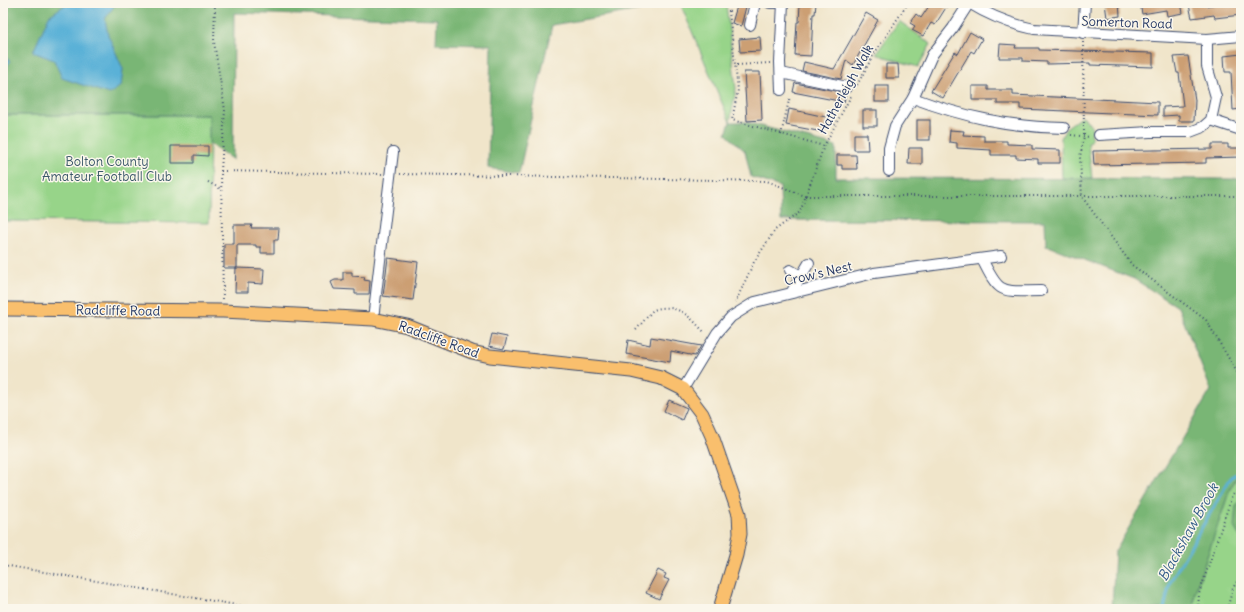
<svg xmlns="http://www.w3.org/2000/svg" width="1244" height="612" viewBox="0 0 1244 612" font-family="Delius,sans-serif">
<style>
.green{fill:#97d489;stroke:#598274}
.forest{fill:#79b675;stroke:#4a726a}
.water{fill:#5ab1d7;stroke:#3a709a}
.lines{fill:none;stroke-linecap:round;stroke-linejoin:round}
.stream{stroke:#5ab1d7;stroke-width:3}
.building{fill:#cc9f73}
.minor-casing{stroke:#3b4a6e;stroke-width:12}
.major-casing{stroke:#3b4a6e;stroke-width:15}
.path{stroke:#3b4a6e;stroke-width:2;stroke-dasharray:1 3;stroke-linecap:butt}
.minor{stroke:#fff;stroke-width:10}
.major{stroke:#f9bf6d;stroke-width:13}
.labels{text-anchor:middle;stroke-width:3;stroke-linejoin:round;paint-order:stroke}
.street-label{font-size:13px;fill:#1b2f5e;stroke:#fbf7ec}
.park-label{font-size:13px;fill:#3a5869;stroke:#fbf7ec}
.water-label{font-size:14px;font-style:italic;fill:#315c88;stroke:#fbf7ec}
</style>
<rect width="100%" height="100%" fill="#fbf7ec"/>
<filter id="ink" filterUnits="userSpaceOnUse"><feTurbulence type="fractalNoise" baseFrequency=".025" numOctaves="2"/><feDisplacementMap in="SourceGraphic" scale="8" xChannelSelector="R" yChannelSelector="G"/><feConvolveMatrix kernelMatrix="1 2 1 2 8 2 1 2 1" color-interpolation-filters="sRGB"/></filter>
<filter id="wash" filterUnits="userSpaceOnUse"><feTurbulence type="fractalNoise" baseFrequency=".012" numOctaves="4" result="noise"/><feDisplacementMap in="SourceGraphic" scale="16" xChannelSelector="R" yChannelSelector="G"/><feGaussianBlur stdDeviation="0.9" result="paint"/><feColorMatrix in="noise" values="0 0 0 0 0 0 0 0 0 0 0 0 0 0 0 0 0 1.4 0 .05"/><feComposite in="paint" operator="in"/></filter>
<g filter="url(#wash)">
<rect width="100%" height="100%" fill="#f0e5ca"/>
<g class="green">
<polygon points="680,3 726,3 736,89 730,122"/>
<polygon points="899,21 931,44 918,67 876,54"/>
<polygon points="3,115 210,115 209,223 3,221"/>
<polygon points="1081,117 1084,117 1092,128 1091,141 1088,143 1092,178 1062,178 1061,138 1067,127"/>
<polygon points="1241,470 1241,609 1193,609 1195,592 1230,489"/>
</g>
<g class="forest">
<polygon points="3,3 681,3 552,25 519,173 488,168 491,45 436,44 437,19 234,13 233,160 209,143 209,115 3,115"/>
<polygon points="730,122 746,122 836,146 836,178 1241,179 1241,470 1230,489 1195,592 1193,609 1112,609 1115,551 1211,390 1178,307 1134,279 1046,245 1045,221 781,220 780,187 751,177 745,151 726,134"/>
<polygon points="1241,501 1241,539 1234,527 1236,505"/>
</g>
<g class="water">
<polygon points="68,3 116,3 105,19 108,35 123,69 121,86 109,94 62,78 54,60 33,52 49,16"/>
<polygon points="3,55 10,61 3,73"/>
</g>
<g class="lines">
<polyline class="stream" points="1164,609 1170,582 1230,479 1234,475 1241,474"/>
</g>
<g id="blocks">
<g class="building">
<polygon points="738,3 747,3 741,26 732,23"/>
<polygon points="800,3 816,3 815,14 813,14 811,56 795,55 797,22 799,22"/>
<polygon points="931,3 942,3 947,6 935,25 931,23 923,36 912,30 915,26 910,23 916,14 921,18"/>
<polygon points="1105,3 1119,3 1120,16 1107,18"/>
<polygon points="1140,3 1181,3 1183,13 1167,16 1166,10 1142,14"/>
<polygon points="1201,3 1205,3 1206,6 1223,3 1233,3 1234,6 1241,4 1241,15 1215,18 1214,15 1192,18 1189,5"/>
<polygon points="866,13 878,20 853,65 846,60 841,79 802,71 804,62 834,69"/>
<polygon points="970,32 982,39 974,53 971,51 943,98 931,91 955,52 958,54"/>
<polygon points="760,37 761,51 740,52 739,39"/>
<polygon points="1000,44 1016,45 1015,48 1039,48 1039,50 1153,53 1153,67 1090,65 1090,63 1047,64 1047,62 1023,61 1023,58 999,58"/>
<polygon points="1241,54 1241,109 1233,110 1231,72 1225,72 1224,56"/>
<polygon points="1188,56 1195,100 1194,121 1179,121 1179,115 1163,116 1163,107 1183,106 1179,73 1177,73 1174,57"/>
<polygon points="886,64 898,64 899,78 886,78"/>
<polygon points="744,72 760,72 762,120 747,121"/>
<polygon points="795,83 846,93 844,102 793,92"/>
<rect x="875" y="86" width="14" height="16"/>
<polygon points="972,86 988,86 988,90 1013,90 1013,95 1158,102 1158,115 1020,109 1020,104 997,104 997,100 972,100"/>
<polygon points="789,109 826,117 823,132 786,125"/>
<rect x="863" y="110" width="14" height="16"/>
<rect x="917" y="120" width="13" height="20"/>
<polygon points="950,130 964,131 963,135 984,136 984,141 1007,141 1007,144 1032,145 1032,149 1060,150 1060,163 1038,163 1038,159 1016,158 1016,155 991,155 991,150 957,148 957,143 949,142"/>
<polygon points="854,134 867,134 868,150 854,150"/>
<polygon points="1212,144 1228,144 1228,148 1241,148 1241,157 1206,158 1206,163 1094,165 1093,151 1212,149"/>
<polygon points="171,146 208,146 208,156 194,155 194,163 171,163"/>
<polygon points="909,148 922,148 922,164 908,164"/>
<polygon points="837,155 856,155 857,169 842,169 842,165 837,165"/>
<polygon points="234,225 252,225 251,228 279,228 278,240 274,240 274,253 261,253 261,247 256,247 256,245 237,245 237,268 224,268 224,244 234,244"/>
<polygon points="388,258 418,262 413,300 383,296"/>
<polygon points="236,268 264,269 263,284 248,283 248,292 235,292"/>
<polygon points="343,272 352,272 352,276 365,277 364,280 370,281 369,294 355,294 355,290 334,289 331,282 335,280 343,280"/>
<polygon points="492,334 507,337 504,349 489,346"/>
<polygon points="651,337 701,346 695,356 671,351 670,362 626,354 628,340 650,345"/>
<polygon points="669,400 687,408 682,420 664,411"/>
<polygon points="658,570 666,574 664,578 669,580 659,599 646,593"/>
</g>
</g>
</g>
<g filter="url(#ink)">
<use href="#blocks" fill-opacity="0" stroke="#3b4a6e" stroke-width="1"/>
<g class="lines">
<defs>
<g id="minor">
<polyline points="770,3 783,3"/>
<path d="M969,3c21,13 41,21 65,26l173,10 34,-3"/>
<polyline points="750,25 755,3"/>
<polyline points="1083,33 1085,3"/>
<polyline points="781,73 847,87"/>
<polyline points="781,90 780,62 783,3"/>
<path d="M913,98c51,19 97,29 151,30"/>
<polyline points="1211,120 1241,130"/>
<polyline points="1099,135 1150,132 1190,132 1203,127 1211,120 1216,97 1207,66 1207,39"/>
<polyline points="889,171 889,148 895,126 913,98 932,55 953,28 969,3"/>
<path d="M982,259c18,37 19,32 59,32"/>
<polyline points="790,270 801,276"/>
<polyline points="791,293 809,263"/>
<polyline points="373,319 393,152"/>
<polyline points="683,389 717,333 731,317 755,302 874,273 1001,256"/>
</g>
<polyline id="major" points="3,309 223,311 373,319 407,326 472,352 490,356 631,371 661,378 683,389 702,414 712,436 739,514 740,534 736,555 720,609"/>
</defs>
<use href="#minor" class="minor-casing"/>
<use href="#major" class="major-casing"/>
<g class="path">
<polyline points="215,3 214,42 225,110 221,171 223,300"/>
<polyline points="728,3 738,90 732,120 824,146"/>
<polyline points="1083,42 1084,136 1080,157 1082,197 1132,265 1206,320 1241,379"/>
<polyline points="737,65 770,63"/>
<polyline points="857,85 874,54 908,3"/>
<polyline points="781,135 790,96"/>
<polyline points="1071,135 1090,137"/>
<polyline points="221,171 382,174"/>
<polyline points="400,174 767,181 805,196 1241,196"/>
<polyline points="208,182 221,189"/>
<polyline points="735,303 754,262 775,230 800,212 824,146 851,96"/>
<path d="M636,330l17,-20c25,-8 37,7 52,23"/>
<polyline points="3,565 260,609"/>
<polyline points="651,605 662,609"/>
<polyline points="1198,609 1199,594 1232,496 1241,486"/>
<polyline points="1227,609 1233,588 1241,575"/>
</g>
<use href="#minor" class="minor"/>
<use href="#major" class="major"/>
</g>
</g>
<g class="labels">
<g class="street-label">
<text transform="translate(1127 22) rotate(2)" y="5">Somerton Road</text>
<text transform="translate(845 89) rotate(-61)" y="5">Hatherleigh Walk</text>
<text transform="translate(818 273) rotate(-13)" y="5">Crow's Nest</text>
<text transform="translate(118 310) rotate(1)" y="5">Radcliffe Road</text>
<text transform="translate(439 339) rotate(20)" y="5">Radcliffe Road</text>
</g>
<g class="park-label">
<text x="107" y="166">Bolton County<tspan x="107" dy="15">Amateur Football Club</tspan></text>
</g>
<g class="water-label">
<text transform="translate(1188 532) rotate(-61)" y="5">Blackshaw Brook</text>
</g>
</g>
<rect width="1244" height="612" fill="none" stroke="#fbf7ec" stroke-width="16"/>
</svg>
